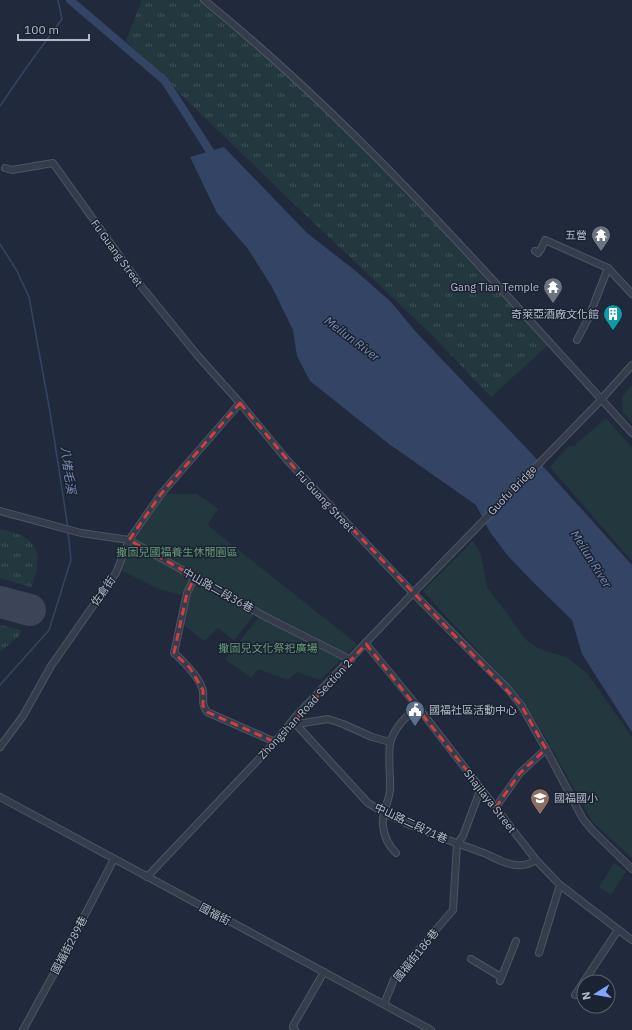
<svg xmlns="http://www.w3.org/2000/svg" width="632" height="1030" viewBox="0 0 632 1030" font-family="'IBM Plex Sans','Noto Sans TC',sans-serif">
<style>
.grass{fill:url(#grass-tufts)}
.park{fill:#23383e}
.water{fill:#344465}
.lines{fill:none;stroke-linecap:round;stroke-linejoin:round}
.stream{stroke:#344465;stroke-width:1.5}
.river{stroke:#344465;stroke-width:8}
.runway{stroke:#3c4558;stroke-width:32}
.minor-casing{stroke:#4d5564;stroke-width:8}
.minor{stroke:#353d4d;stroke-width:6}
.marked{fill:none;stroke:#d03e40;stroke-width:3;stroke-dasharray:8 5;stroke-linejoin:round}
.labels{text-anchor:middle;stroke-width:3;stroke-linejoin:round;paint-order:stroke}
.poi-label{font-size:11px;fill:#b1b8c8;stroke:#1b2231;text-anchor:end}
.street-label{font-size:11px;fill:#b1b8c8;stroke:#1b2231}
.park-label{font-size:11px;fill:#669b77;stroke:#1b2231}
.water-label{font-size:12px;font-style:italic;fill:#778bb2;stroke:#1b2231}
</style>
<defs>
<pattern id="grass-tufts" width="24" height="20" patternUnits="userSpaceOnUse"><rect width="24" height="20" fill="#23383e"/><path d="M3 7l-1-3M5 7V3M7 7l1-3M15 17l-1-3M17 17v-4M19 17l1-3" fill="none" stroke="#415358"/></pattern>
</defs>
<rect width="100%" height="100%" fill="#212a3d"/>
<g class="grass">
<polygon points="142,0 200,0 352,133 551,342 491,397 432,335 294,204 126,41"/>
<path d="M0,529c8,2 17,4 24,8 19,11 15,33 7,50l-31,-9z"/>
<polygon points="0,625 21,630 19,636 0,652"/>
</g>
<g class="park">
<polygon points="632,385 632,423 623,412 622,397"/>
<polygon points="606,418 632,448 632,561 550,467 569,446 574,446"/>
<polygon points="165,494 197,494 218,509 207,525 357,644 347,654 258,610 234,640 218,628 204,641 182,624 187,596 161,590 117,568"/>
<polygon points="473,541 481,555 487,587 526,640 539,649 566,657 586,672 632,737 632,858 592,821 547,740 519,695 423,591"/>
<polygon points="259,617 342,659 320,680 297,672 288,680 258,669 251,678 225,659"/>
<polygon points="614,863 626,871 611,895 599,887"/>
</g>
<polygon class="water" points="224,147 307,233 357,272 391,302 415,331 531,453 632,565 632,732 582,654 572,620 534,583 508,556 490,532 476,505 389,444 310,381 297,356 293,330 272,287 248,249 217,213 190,157"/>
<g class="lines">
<g class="stream">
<polyline points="0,106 26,68 62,19 58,0"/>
<polyline points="0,244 17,271 29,297 50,412 68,528"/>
<polyline points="0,685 49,630 71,560 68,531"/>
</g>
<polyline class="river" points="70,0 165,81 215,159"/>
<polyline class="runway" points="0,602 30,610"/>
<defs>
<g id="minor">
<path d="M204,0c158,128 291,283 428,433"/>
<polyline points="5,168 12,170 53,163 141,286 198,356 240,403 287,460 413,593 508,689 521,705 546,749 583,819 593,831 632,869"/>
<polyline points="535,251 538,253 541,249 545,240 608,268 588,319 577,340"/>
<polyline points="608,268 632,294"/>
<polyline points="0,511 81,533 129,540 264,616 351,660"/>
<path d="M195,577l-8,16 -13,60c10,9 26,25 29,38 1,9 -2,12 4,21l68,30"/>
<polyline points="366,644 418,707 536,860 560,885 632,940"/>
<path d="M293,721l75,82c35,22 75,35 113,49 12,4 22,12 35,13 7,1 14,-1 20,-5"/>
<polyline points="297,724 328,719 343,724 372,737 390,742"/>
<polyline points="0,747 23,716 51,666 116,573 129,540 161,494 240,403"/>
<polyline points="0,797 431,1030"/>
<polyline points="496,807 520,773 546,749"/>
<path d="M396,853c-7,-7 -12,-17 -13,-27 -2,-14 6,-23 7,-36 1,-13 -3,-39 1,-50 6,-16 14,-22 27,-33"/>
<polyline points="147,877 275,742 296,716 413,593 598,403 632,365"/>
<polyline points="539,953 560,885"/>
<polyline points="471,959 501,977"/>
<polyline points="500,981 516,941"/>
<polyline points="575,995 618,930"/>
<polyline points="384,1004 395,977 453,910 457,844 463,836 481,788"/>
<polyline points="23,1030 63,957 114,859"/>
<polyline points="295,1030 293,1027 294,1024 324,972"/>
</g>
</defs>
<use href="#minor" class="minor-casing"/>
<use href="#minor" class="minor"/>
</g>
<path class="marked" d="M240,403l57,68 224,234 25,44 -26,24 -24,34 -130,-163 -91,98 -68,-30 -4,-6v-16l-13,-22 -16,-15 13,-60 8,-16 -66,-37 32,-46z"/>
<defs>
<symbol id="temple-pin" viewBox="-11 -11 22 30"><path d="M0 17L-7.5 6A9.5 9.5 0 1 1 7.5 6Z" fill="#6b7280" stroke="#1b2231"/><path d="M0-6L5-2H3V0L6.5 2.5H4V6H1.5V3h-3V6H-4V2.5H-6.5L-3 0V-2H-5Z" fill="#fff"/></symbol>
<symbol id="building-pin" viewBox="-11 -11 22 30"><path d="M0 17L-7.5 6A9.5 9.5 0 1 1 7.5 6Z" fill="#0f9aa8" stroke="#1b2231"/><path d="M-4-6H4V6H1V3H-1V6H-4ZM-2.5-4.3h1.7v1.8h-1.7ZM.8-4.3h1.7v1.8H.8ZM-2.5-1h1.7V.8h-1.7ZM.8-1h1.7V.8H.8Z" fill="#fff"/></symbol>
<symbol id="civic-pin" viewBox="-11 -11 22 30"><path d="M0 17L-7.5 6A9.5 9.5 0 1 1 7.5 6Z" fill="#5c6f8a" stroke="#1b2231"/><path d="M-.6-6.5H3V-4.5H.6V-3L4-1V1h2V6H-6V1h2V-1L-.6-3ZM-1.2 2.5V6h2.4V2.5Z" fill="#fff"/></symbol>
<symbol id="school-pin" viewBox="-11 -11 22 30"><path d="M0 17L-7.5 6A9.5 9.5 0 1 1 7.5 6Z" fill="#8d6e63" stroke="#1b2231"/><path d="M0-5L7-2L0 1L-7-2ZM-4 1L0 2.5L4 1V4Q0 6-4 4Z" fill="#fff"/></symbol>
</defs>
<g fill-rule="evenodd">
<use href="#temple-pin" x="590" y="224" width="22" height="30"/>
<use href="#temple-pin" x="542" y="276" width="22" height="30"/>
<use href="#building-pin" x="602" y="303" width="22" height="30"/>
<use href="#civic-pin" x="404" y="699" width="22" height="30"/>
<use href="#school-pin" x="529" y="787" width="22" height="30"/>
</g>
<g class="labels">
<g class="poi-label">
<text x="587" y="239">五營</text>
<text x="539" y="291">Gang Tian Temple</text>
<text x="599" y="318">奇萊亞酒廠文化館</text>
<text x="429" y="714" text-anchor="start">國福社區活動中心</text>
<text x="554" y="802" text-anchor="start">國福國小</text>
</g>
<g class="street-label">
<text transform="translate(117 253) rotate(54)" y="4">Fu Guang Street</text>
<text transform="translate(512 490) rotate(-46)" y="4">Guofu Bridge</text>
<text transform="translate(325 501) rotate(47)" y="4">Fu Guang Street</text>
<text transform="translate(218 590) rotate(29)" y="4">中山路二段36巷</text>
<text transform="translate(103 591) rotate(-55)" y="4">佐倉街</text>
<text transform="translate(305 709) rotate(-47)" y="4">Zhongshan Road Section 2</text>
<text transform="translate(490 801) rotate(52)" y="4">Shajilaya Street</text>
<text transform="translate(411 823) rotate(25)" y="4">中山路二段71巷</text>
<text transform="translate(215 914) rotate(28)" y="4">國福街</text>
<text transform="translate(69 945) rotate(-62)" y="4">國福街289巷</text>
<text transform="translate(416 955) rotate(-51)" y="4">國福街186巷</text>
</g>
<g class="park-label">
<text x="177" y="556">撒固兒國福養生休閒園區</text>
<text x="268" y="652">撒固兒文化祭祀廣場</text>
</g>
<g class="water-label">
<text transform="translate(352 339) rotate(37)" y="4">Meilun River</text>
<text transform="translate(68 470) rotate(82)" y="4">八堵毛溪</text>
<text transform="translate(591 559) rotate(58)" y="4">Meilun River</text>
</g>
</g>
<g transform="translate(596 994) rotate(259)"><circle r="19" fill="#1b2231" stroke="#575e6d"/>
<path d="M0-3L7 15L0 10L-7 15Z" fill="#81a5fd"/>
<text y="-6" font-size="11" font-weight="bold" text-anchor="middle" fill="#b1b8c8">N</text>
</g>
<path d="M18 34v6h71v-6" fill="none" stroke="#b1b8c8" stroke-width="2"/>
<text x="24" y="34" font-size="12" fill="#b1b8c8" stroke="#1b2231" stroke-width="3" paint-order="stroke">100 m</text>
</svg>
